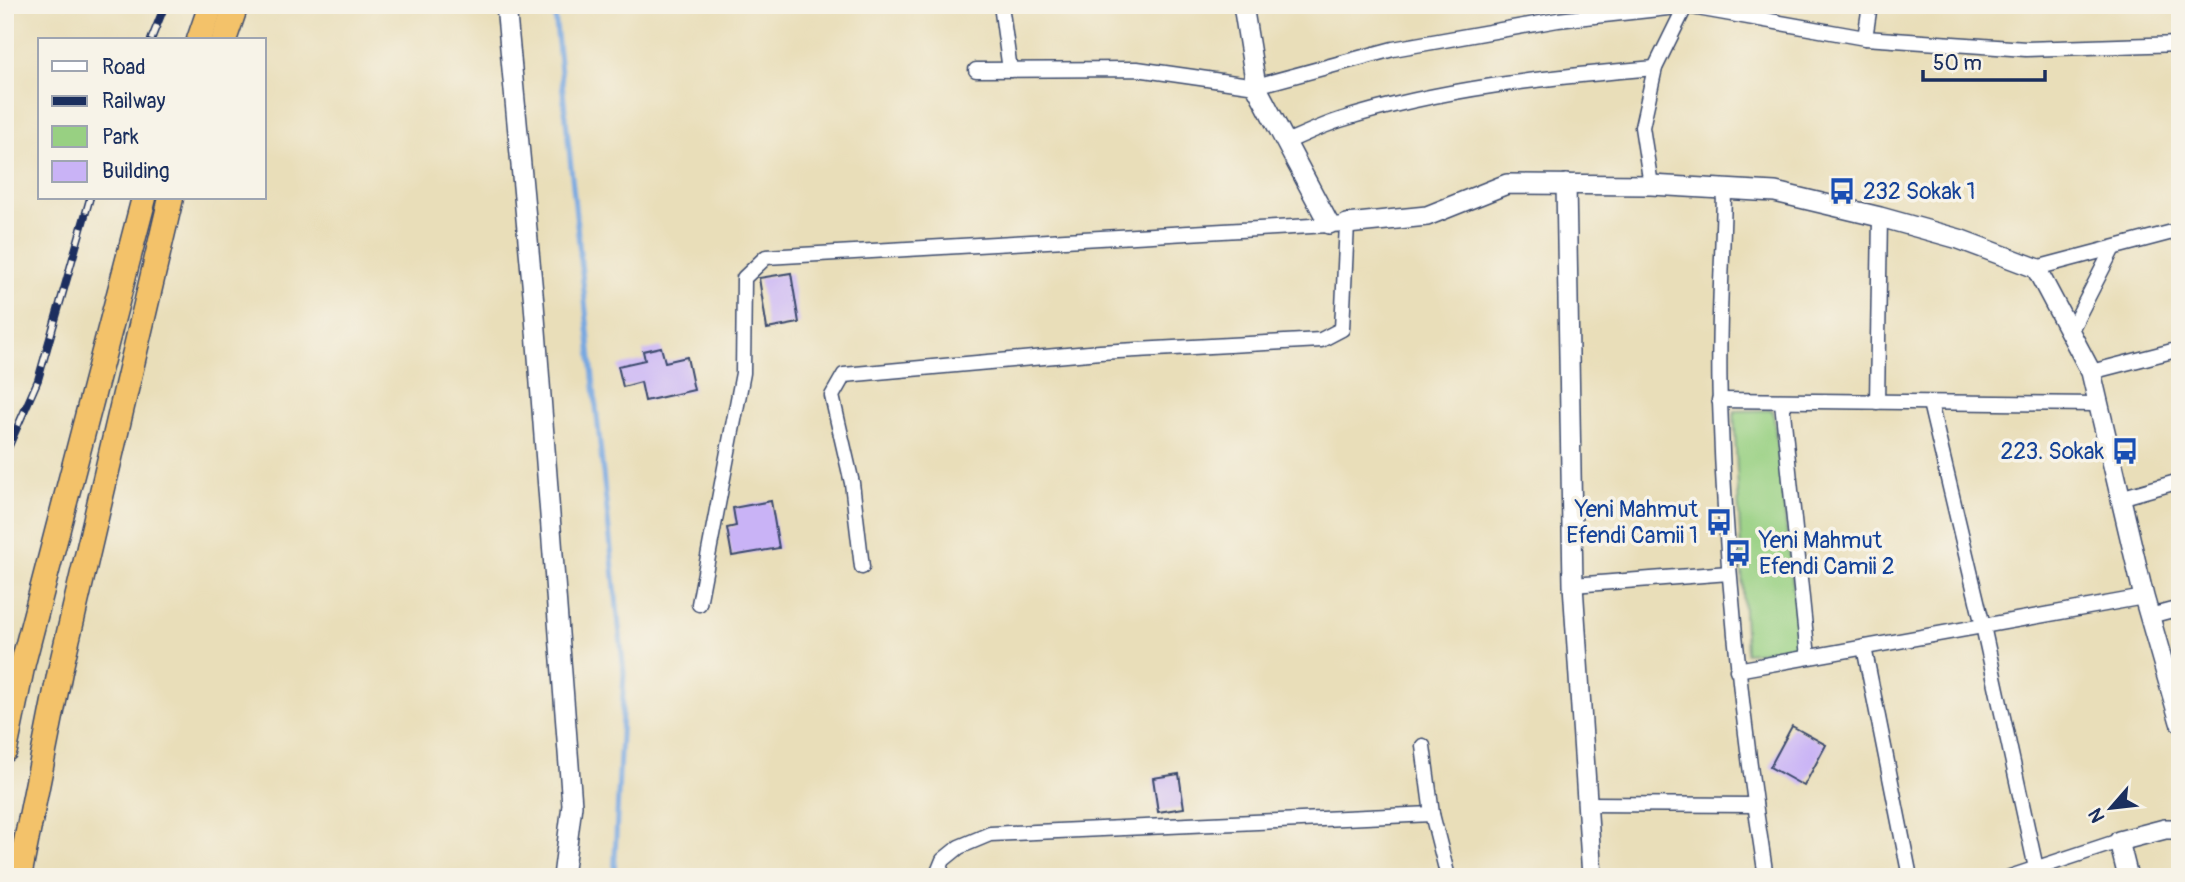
<svg xmlns="http://www.w3.org/2000/svg" width="2185" height="882" viewBox="0 0 2185 882" font-family="Pangolin,sans-serif">
<style>
.green{fill:#98d082;stroke:#5a8070;stroke-width:2}
.lines{fill:none;stroke-linecap:round;stroke-linejoin:round}
.stream{stroke:#76a7e1;stroke-width:5}
.building{fill:#c9b3f6}
.minor-casing{stroke:#3a496c;stroke-width:17}
.tertiary-casing{stroke:#3a496c;stroke-width:22}
.trunk-casing{stroke:#3a496c;stroke-width:27}
.minor{stroke:#fff;stroke-width:14}
.tertiary{stroke:#fff;stroke-width:19}
.trunk{stroke:#f3c26a;stroke-width:24}
.rail-casing{stroke:#1b2f5e;stroke-width:8}
.rail{stroke:#f7f3e8;stroke-width:5;stroke-dasharray:16;stroke-linecap:butt}
.labels{text-anchor:middle;stroke-width:7;stroke-linejoin:round;paint-order:stroke}
.transit-label{font-size:23px;fill:#164399;stroke:#f7f3e8;text-anchor:start}
</style>
<rect width="100%" height="100%" fill="#f7f3e8"/>
<filter id="ink" filterUnits="userSpaceOnUse"><feTurbulence type="fractalNoise" baseFrequency=".0143" numOctaves="2"/><feDisplacementMap in="SourceGraphic" scale="14" xChannelSelector="R" yChannelSelector="G"/><feConvolveMatrix kernelMatrix="1 2 1 2 8 2 1 2 1" color-interpolation-filters="sRGB"/></filter>
<filter id="wash" filterUnits="userSpaceOnUse"><feTurbulence type="fractalNoise" baseFrequency=".00686" numOctaves="4" result="noise"/><feDisplacementMap in="SourceGraphic" scale="28" xChannelSelector="R" yChannelSelector="G"/><feGaussianBlur stdDeviation="1.57" result="paint"/><feColorMatrix in="noise" values="0 0 0 0 0 0 0 0 0 0 0 0 0 0 0 0 0 1.4 0 .05"/><feComposite in="paint" operator="in"/></filter>
<g filter="url(#wash)">
<rect width="100%" height="100%" fill="#e9deb9"/>
<polygon class="green" points="1773,410 1800,649 1746,653 1734,411"/>
<g class="lines">
<polyline class="stream" points="554,5 624,673 614,877"/>
</g>
<g id="blocks">
<g class="building">
<polygon points="791,273 799,323 767,329 759,278"/>
<polygon points="661,347 665,362 687,357 694,390 645,401 641,382 623,387 618,366 645,360 643,351"/>
<polygon points="771,501 779,548 732,556 727,528 736,526 733,508"/>
<polygon points="1792,726 1826,745 1804,786 1770,767"/>
<polygon points="1179,774 1184,808 1158,812 1153,778"/>
</g>
</g>
</g>
<g filter="url(#ink)">
<use href="#blocks" fill-opacity="0" stroke="#3a496c" stroke-width="2"/>
<g class="lines">
<defs>
<g id="minor">
<polyline points="1001,5 1010,70"/>
<polyline points="1865,38 1870,5"/>
<polyline points="976,70 1137,69 1256,86 1393,49 1558,20 1686,6 1865,38 2026,49 2180,44"/>
<path d="M1286,142c17,-7 35,-16 54,-22 101,-32 209,-43 315,-52"/>
<polyline points="1651,185 1642,127 1655,68 1686,5"/>
<path d="M1724,190c-1,70 -7,142 -4,212 5,159 21,317 46,475"/>
<polyline points="2036,268 2180,230"/>
<polyline points="2070,332 2113,248"/>
<polyline points="2091,372 2180,349"/>
<polyline points="1719,400 2097,404"/>
<polyline points="1782,402 1808,657"/>
<polyline points="1877,402 1880,217"/>
<polyline points="1930,403 1983,626 2036,868"/>
<polyline points="2120,498 2180,481"/>
<polyline points="1573,585 1729,573"/>
<polyline points="699,604 743,373 744,278 766,257 1347,224 1342,329 1321,340 1100,352 844,375 832,396 852,483 862,567"/>
<polyline points="2150,616 2180,608"/>
<polyline points="1864,647 1910,877"/>
<polyline points="1737,670 2144,597"/>
<polyline points="1423,746 1432,814 1448,877"/>
<polyline points="1586,804 1755,805"/>
<polyline points="936,877 943,860 959,847 990,834 1432,814"/>
<polyline points="2010,877 2119,841"/>
</g>
<g id="tertiary">
<polyline points="506,5 534,304 572,805 563,877"/>
<polyline points="1243,5 1256,86 1329,224"/>
<polyline points="1566,184 1573,585 1592,877"/>
<polyline points="1347,224 1427,216 1507,184 1651,185 1775,192 1880,217 1959,239 2036,268 2091,372 2144,597 2180,722"/>
<polyline points="2128,877 2119,841 2165,829 2180,829"/>
</g>
<g id="trunk">
<polyline points="199,40 211,5"/>
<polyline points="224,40 236,5"/>
<polyline points="5,750 23,663 144,198"/>
<polyline points="19,877 60,671 171,198"/>
</g>
</defs>
<use href="#minor" class="minor-casing"/>
<use href="#tertiary" class="tertiary-casing"/>
<use href="#trunk" class="trunk-casing"/>
<use href="#minor" class="minor"/>
<use href="#tertiary" class="tertiary"/>
<use href="#trunk" class="trunk"/>
<defs>
<g id="rail">
<polyline points="151,40 165,5"/>
<polyline points="5,455 38,380 90,198"/>
</g>
</defs>
<use href="#rail" class="rail-casing"/>
<use href="#rail" class="rail"/>
</g>
</g>
<defs>
<symbol id="bus-bare" viewBox="-9 -9 18 18"><path d="M-5-6H5V4H4V6H2V4H-2V6H-4V4H-5ZM-3.5-4V0h7V-4ZM-3.5 1.2v1.5H-2V1.2ZM2 1.2v1.5H3.5V1.2Z" fill="#1a4fb4" stroke="#f7f3e8" stroke-width="2.5" paint-order="stroke"/></symbol>
</defs>
<g fill-rule="evenodd">
<use href="#bus-bare" x="1823" y="172" width="38" height="38"/>
<use href="#bus-bare" x="2106" y="432" width="38" height="38"/>
<use href="#bus-bare" x="1700" y="503" width="38" height="38"/>
<use href="#bus-bare" x="1719" y="534" width="38" height="38"/>
</g>
<g class="labels">
<g class="transit-label">
<text x="1863" y="199">232 Sokak 1</text>
<text x="2104" y="459" text-anchor="end">223. Sokak</text>
<text x="1698" y="517" text-anchor="end">Yeni Mahmut<tspan x="1698" dy="26">Efendi Camii 1</tspan></text>
<text x="1759" y="548">Yeni Mahmut<tspan x="1759" dy="26">Efendi Camii 2</tspan></text>
</g>
</g>
<rect width="2185" height="882" fill="none" stroke="#f7f3e8" stroke-width="28"/>
<rect x="38" y="38" width="228" height="161" fill="#f7f3e8" stroke="#9fa5b1" stroke-width="2"/>
<rect x="52" y="61" width="35" height="10" fill="#ffffff" stroke="#9fa5b1" stroke-width="2"/>
<text x="102" y="74" font-size="21" fill="#1b2f5e">Road</text>
<rect x="52" y="96" width="35" height="10" fill="#1b2f5e" stroke="#9fa5b1" stroke-width="2"/>
<text x="102" y="108" font-size="21" fill="#1b2f5e">Railway</text>
<rect x="52" y="126" width="35" height="21" fill="#98d082" stroke="#9fa5b1" stroke-width="2"/>
<text x="102" y="144" font-size="21" fill="#1b2f5e">Park</text>
<rect x="52" y="161" width="35" height="21" fill="#c9b3f6" stroke="#9fa5b1" stroke-width="2"/>
<text x="102" y="178" font-size="21" fill="#1b2f5e">Building</text>
<g transform="translate(2111 808) rotate(242)" stroke="#f7f3e8" stroke-width="5" paint-order="stroke">
<path d="M0-5L12 26L0 18L-12 26Z" fill="#1b2f5e"/>
<text y="-10" font-size="19" font-weight="bold" text-anchor="middle" fill="#1b2f5e">N</text>
</g>
<path d="M1923 70v10h122v-10" fill="none" stroke="#1b2f5e" stroke-width="3.5"/>
<text x="1933" y="70" font-size="21" fill="#1b2f5e" stroke="#f7f3e8" stroke-width="5" paint-order="stroke">50 m</text>
</svg>
